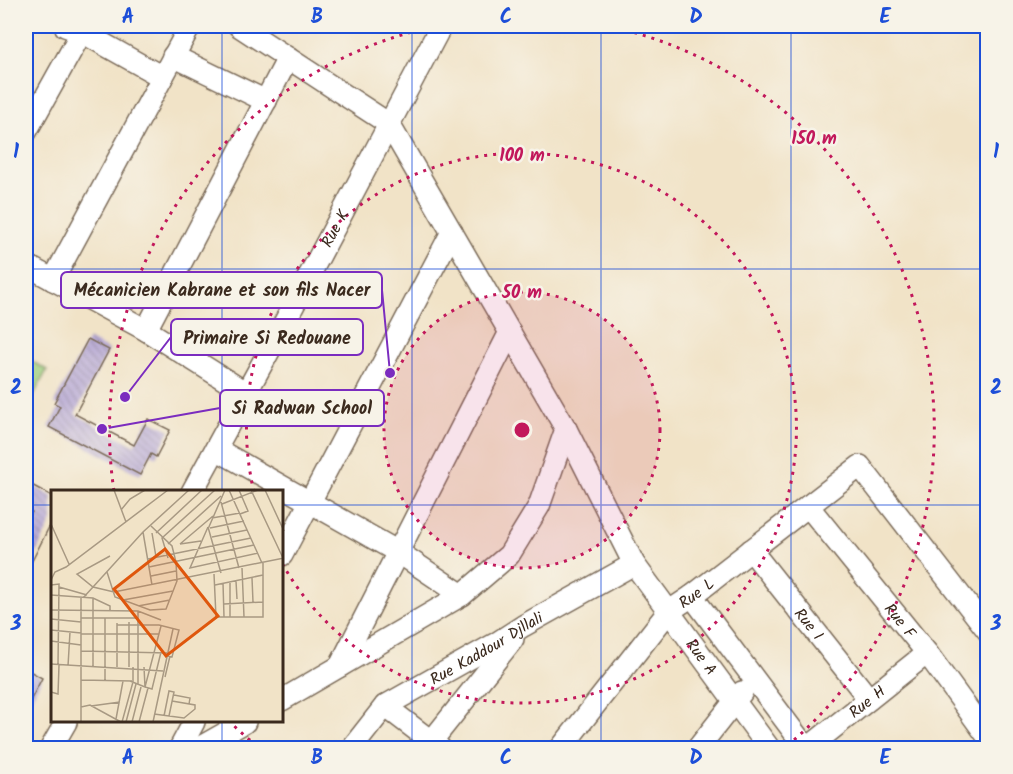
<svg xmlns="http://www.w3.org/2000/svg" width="1013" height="774" viewBox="0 0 1013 774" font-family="Kalam,sans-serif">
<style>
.grass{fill:#9dcf7e;stroke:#6c7c4e;stroke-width:1.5}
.building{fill:url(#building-back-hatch)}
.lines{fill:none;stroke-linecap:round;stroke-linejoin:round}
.minor-casing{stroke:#7b6b59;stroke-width:24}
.minor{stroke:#fff;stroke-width:21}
.grid{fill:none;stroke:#1d4ed8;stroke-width:1.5;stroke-opacity:0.55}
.ring{fill:none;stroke:#c2185b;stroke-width:3;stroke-dasharray:3 6}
.labels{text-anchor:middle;stroke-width:5;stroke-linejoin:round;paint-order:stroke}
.street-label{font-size:16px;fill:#3b2a1e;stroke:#f7f3e8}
.inset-road{fill:none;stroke:#a89983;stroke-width:1.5}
.view{fill:#df570d;fill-opacity:0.15;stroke:#df570d;stroke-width:3}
.inset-edge{fill:none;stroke:#3b2a1e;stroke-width:3}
.centre{fill:#c2185b;stroke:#f7f3e8;stroke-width:3}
.ring-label{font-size:18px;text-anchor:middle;font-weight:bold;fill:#c2185b;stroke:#f7f3e8;stroke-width:5;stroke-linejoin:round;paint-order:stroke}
.leader{fill:none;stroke:#7b2cbf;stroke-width:2}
.callout-dot{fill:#7b2cbf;stroke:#f7f3e8;stroke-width:2}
.callout{fill:#f7f3e8;stroke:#7b2cbf;stroke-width:2}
.callout-label{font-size:18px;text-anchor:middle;font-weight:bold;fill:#3b2a1e}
.neatline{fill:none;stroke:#1d4ed8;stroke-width:2}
.grid-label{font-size:20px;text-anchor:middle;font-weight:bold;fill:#1d4ed8}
</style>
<defs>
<pattern id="building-back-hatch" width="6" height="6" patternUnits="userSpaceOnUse" patternTransform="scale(1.5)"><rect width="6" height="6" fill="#b4a5d4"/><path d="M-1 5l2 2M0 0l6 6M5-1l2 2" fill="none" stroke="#9487ab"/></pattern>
</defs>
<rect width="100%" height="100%" fill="#f7f3e8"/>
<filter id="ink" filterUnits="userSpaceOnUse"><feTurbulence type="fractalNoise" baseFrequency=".0167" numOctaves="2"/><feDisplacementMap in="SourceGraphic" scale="12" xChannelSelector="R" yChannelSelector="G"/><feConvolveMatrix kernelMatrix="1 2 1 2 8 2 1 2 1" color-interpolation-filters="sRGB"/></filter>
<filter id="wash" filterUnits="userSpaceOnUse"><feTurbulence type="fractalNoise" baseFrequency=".008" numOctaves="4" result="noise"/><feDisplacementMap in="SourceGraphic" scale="24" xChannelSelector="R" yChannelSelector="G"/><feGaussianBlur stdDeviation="1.35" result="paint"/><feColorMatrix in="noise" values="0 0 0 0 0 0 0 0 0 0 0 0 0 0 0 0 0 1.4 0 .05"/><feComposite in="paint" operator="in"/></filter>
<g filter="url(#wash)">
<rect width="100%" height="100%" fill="#f1e3c7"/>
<polygon class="grass" points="26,358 47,370 26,410"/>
<g id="blocks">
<g class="building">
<polygon points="88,339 109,350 75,414 134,445 148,419 170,430 156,457 151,454 140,475 49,427 60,406 54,403"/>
<polygon points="26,482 52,496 52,521 26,573 26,523 32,512 26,509"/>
<polygon points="26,669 42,678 26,709"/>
</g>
</g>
</g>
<g filter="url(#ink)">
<use href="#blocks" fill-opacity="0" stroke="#7b6b59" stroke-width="1.5"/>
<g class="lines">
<defs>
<g id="minor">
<polyline points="65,26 82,32 162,77"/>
<polyline points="239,26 389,124 566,429 539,506 509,555 462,595 282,700"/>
<polyline points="173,56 266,101"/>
<polyline points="26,132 85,26"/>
<polyline points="26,265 146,330 246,393"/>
<polyline points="53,280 190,26"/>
<polyline points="146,330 288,58"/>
<path id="s1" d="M566,429l68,135 135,184"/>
<polyline points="216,449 398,552 462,595"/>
<path id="s2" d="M192,492l88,-161 161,-305"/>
<path id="s3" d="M808,506l119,147 61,84"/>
<path id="s4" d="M751,550l118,149"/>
<polyline points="282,555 452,232"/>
<polyline points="692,596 806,748"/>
<polyline points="340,666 510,332"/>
<polyline points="385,706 440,748"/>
<polyline points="431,742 513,639"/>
<polyline points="51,748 66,722"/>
<polyline points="180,748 194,722"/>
<polyline points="199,748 245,722"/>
<path id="s5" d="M352,748l33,-42 110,-62 28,-18 111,-62"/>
<path id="s6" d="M561,748l107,-136 24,-16 168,-130 128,165"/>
<polyline points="698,748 742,692"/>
<path id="s7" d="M808,748l119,-95"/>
</g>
</defs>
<use href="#minor" class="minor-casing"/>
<use href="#minor" class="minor"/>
</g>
</g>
<path class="grid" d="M222,26v466M412,26v722M601,26v722M791,26v722M26,269h962M26,505h26M282,505h706M222,722v26"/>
<circle cx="522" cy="430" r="138" fill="#c2185b" fill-opacity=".12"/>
<g class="ring">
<circle cx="522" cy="430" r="138"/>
<path d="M254 492A275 275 0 1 1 283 565"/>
<path d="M257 746A413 413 0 0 1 230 722M114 491A413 413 0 0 1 436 26M608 26A413 413 0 0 1 787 746"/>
</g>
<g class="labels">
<g class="street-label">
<text dy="6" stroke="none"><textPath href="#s2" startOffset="300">Rue K</textPath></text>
<text dy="6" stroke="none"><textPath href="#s6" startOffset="207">Rue L</textPath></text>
<text dy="6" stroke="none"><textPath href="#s3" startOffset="147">Rue F</textPath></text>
<text dy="6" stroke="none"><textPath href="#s4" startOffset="94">Rue I</textPath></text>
<text dy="6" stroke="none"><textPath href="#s5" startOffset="170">Rue Kaddour Djllali</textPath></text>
<text dy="6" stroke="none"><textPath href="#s1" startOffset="266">Rue A</textPath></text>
<text dy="6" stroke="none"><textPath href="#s7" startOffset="75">Rue H</textPath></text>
</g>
</g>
<g transform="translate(51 490)">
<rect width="232" height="232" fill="#f1e3c7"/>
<path class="inset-road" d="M63,0l12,32M178,0l33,73M188,0l9,21 -8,3M200,0l32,68M214,0l19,41M170,12l18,66M171,14l36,-14M70,20l9,-11 15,-9M161,28l28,-5M0,34l18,40M157,37l-18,41 68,-15M157,37l13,46M159,38l34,-7M157,39l17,-39M92,42l9,53M101,43l4,24M105,43l46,-43M161,47l35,-7M117,54l53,-48M129,54l33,-28M129,54l21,-3M59,66l-33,18 16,13 21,5 170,-34M117,68l-6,-20 53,-48M97,69l103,-21M98,77l105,-22M191,78l2,49M56,82l8,25 35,13 16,-1 11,-28 -1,-19 -4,-16 -21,-20M163,84l2,43h47v-54M100,86l25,-5M201,88l1,24M0,90l4,-8 11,-5 102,-77M185,91l1,18M179,92v35M172,93l1,34M0,95l8,-1 -1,81M164,95l48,-10M8,97l28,8M0,105l42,3 17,8v5M32,108l60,-66 46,-42M72,110l50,-9M173,114l39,-2M87,116l32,-6M0,120l87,1 23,9M87,121v74M30,128h57M0,129l30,3M66,135h42l20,5 -7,27 -5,-1M0,140l30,3M30,144h78M0,151l30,4M30,161l86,2M0,174l112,7M17,176l2,-34M42,177v-69M66,177v-44M78,177v-45M93,177l1,20 7,2 9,-37M114,187l5,-21M30,190l51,1M54,190v-62M79,191l15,6 16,-61M0,202l7,2 1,-29M123,205l16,3 -1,6M40,216l29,-4M30,217l9,-2 31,17M103,224l30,4 11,-9v-4l-23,-4M113,226l5,-25 5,1 -5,24M65,229l7,-38M30,232v-125M71,232l11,-40v-15M75,232l10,-38M81,232l9,-35M88,232l9,-34M102,232l20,-93"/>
<path class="view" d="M114,59l53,67 -52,40 -52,-67z"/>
<rect width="232" height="232" class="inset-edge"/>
</g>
<circle cx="522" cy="430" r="9" class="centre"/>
<g class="ring-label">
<text x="814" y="144">150 m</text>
<text x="522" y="161">100 m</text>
<text x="522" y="298">50 m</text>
</g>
<path class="leader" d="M390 373L382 290M125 397L171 337M102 429L220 408"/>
<g class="callout-dot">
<circle cx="390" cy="373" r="6"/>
<circle cx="125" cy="397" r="6"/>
<circle cx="102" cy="429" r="6"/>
</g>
<g class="callout">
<rect x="61" y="272" width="321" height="36" rx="6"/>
<rect x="171" y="319" width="192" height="36" rx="6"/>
<rect x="220" y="390" width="164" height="36" rx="6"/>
</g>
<g class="callout-label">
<text x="222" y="296">Mécanicien Kabrane et son fils Nacer</text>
<text x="267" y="344">Primaire Si Redouane</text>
<text x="302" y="414">Si Radwan School</text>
</g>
<rect width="1013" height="774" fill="none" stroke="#f7f3e8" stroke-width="66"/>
<rect x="33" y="33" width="947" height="708" class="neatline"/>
<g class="grid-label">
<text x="128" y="23">A</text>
<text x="317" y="23">B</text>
<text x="506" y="23">C</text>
<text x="696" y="23">D</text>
<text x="885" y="23">E</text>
<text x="16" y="158">1</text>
<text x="996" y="158">1</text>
<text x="16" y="394">2</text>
<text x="996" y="394">2</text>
<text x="16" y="630">3</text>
<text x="996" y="630">3</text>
<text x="128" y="764">A</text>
<text x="317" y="764">B</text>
<text x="506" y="764">C</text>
<text x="696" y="764">D</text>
<text x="885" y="764">E</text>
</g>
</svg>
